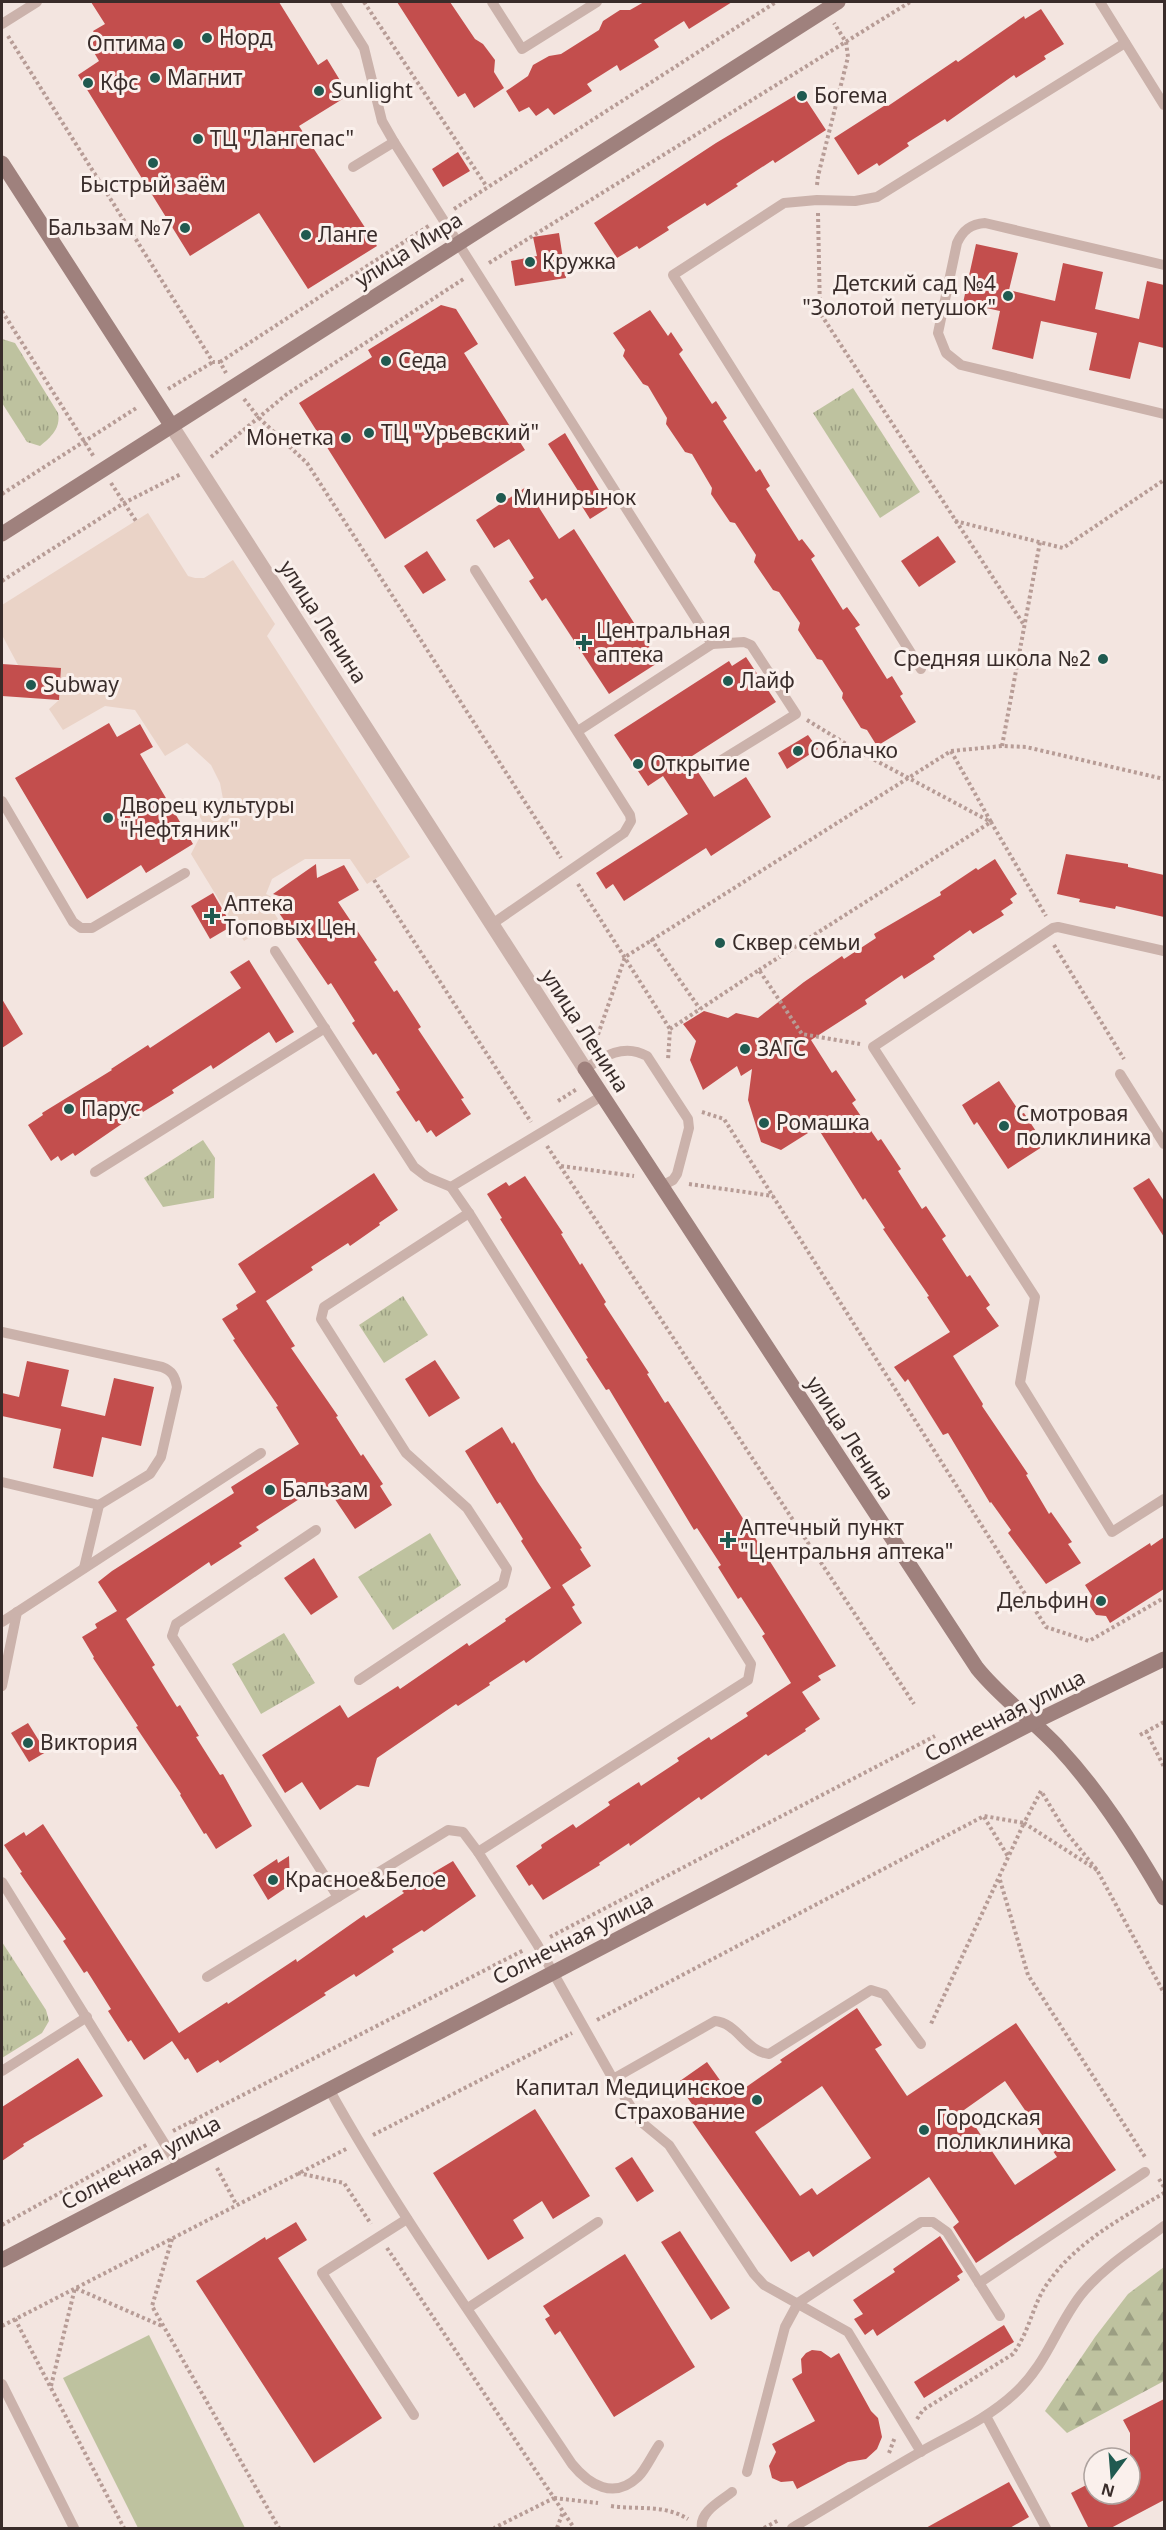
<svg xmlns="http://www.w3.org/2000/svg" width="1166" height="2530" viewBox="0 0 1166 2530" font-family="'Noto Sans',sans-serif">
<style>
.grass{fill:url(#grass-tufts)}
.forest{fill:url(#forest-firs)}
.pitch{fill:#bec29f}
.plaza{fill:#ead3c7}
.building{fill:#c34e4d;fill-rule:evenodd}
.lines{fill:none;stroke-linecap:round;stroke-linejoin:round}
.path{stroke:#b79c96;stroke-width:4;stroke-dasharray:3 3;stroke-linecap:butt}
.lane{stroke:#cbb2ab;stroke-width:10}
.street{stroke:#cbb2ab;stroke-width:15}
.secondary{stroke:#9f817d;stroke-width:15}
.poi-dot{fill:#205a50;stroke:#faf0ec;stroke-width:2}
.labels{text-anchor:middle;stroke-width:6;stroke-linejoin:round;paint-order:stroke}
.poi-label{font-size:21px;fill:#392c2a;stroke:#faf0ec;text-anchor:start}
.street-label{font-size:21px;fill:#392c2a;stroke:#faf0ec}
</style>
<defs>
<pattern id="grass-tufts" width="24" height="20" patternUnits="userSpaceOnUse" patternTransform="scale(1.5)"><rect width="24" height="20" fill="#bec29f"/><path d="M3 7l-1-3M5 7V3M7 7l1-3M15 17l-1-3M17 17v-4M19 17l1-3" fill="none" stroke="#9b9e82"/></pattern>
<pattern id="forest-firs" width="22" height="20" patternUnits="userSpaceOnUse" patternTransform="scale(1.5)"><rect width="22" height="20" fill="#bec29f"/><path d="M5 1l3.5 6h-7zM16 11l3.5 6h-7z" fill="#9b9e82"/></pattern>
</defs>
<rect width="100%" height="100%" fill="#f3e5e0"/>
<g class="grass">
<path d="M2,339l13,4 43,70c3,15 -7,24 -18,33l-13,-4 -25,-39z"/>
<polygon points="853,388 920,492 880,518 813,413"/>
<polygon points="203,1140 215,1158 214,1198 163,1207 144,1178"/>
<polygon points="403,1296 428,1335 384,1363 359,1325"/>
<polygon points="430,1533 461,1585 393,1630 358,1577"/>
<polygon points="284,1633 315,1683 261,1714 232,1664"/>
<polygon points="2,1942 46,2010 49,2021 42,2033 2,2058"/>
</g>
<polygon class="forest" points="1164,2267 1164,2381 1067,2433 1045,2411 1095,2337 1128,2294"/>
<polygon class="pitch" points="149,2335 245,2528 138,2528 63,2378"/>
<polygon class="plaza" points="148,513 188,576 195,578 204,578 233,560 275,624 267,636 410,857 367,884 350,859 305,859 272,879 266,894 274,898 271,908 278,919 244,941 191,854 205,827 199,815 223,799 220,783 211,765 187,743 165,756 135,710 105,706 63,730 49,709 59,700 61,668 18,665 2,635 2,605"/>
<g class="building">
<polygon points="91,2 279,2 318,65 327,59 349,95 299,126 377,246 308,289 259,213 190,256 78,75 99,61 89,44 98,39 93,31 105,24"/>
<polygon points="397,2 450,2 475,39 483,44 495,60 494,72 504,88 474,108 465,93 458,97"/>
<polygon points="644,2 732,2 689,29 684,21 654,40 659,47 620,71 617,65 587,84 592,91 554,115 548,108 536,116 529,107 519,112 506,91 528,76 533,65 549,56 561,54 599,30 603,21 620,10 630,10"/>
<polygon points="1041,9 1064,44 1044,56 1046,59 1016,78 1014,75 947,122 945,119 907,143 909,146 879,166 877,163 858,175 834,138 887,104 888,106 956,60 958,62 1024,16 1025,19"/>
<polygon points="801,92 826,130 775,163 773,160 736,184 738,186 707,206 705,203 667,227 669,230 639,249 637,246 617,258 594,223 716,143"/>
<polygon points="458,152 470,171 443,187 432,169"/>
<polygon points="559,233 566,278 515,286 511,261 537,256 533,237"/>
<polygon points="976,244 1018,253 1009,290 1055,301 1063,263 1103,272 1095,309 1139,319 1147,281 1164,285 1164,348 1139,342 1130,379 1089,370 1097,333 1041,321 1033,359 992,349 1000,311 963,303"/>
<polygon points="441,305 456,309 478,344 464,353 525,450 385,539 299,403 372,357 368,350"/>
<polygon points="650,310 668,336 671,332 683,350 679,354 712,404 716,401 727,418 723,421 756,472 760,469 770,486 766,489 799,541 802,539 815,556 811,559 843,610 847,607 860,625 855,628 887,679 892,676 903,694 900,696 916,722 877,746 867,730 861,728 842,698 843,693 822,660 817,659 798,630 800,623 779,592 773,590 754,562 756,555 735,523 730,522 711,494 712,488 692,454 685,452 666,424 667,418 648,386 643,384 623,356 625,350 613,333"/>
<polygon points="565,433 609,507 590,519 578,500 582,497 548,444"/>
<polygon points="526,487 559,539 574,529 659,662 609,694 546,598 542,601 529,581 534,578 509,539 494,548 476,520"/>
<polygon points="938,536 956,562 919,587 901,561"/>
<polygon points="427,551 446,580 423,594 404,566"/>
<polygon points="746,657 776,702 689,758 714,797 746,777 771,817 711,856 706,848 624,901 613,884 606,889 596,873 688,814 663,776 648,786 614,735 729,661 732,666"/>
<polygon points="2,664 61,668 59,700 2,696"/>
<polygon points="109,723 117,737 140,724 153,747 140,754 193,844 146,873 141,865 87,899 15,778"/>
<polygon points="808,735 818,749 787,769 778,753"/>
<polygon points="1066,854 1128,864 1128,867 1164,875 1164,917 1116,906 1115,909 1079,902 1080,899 1057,894"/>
<polygon points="995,859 1017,894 1010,899 1013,903 1001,911 1004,915 973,934 970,930 933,956 935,959 904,979 902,975 865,1000 867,1004 811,1040 832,1073 836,1070 856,1100 852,1103 878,1141 881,1139 901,1169 898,1171 922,1209 926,1206 946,1236 942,1239 967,1277 970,1275 990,1305 986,1308 999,1326 953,1356 983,1404 982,1406 1028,1474 1026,1475 1049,1514 1051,1512 1072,1542 1068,1544 1081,1563 1046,1584 1008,1533 1011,1530 991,1502 990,1503 948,1433 943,1435 908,1379 905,1382 894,1367 950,1332 927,1297 929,1296 883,1229 885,1228 865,1198 863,1200 819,1130 816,1128 781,1150 761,1142 748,1100 752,1069 741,1076 737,1066 703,1090 690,1060 696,1041 683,1024 704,1011 728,1018 736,1013 758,1018 804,982 842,956 844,959 876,938 874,934 941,895 940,892 976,868 978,870"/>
<polygon points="316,864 317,878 344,865 359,890 338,902 377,960 374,962 394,992 397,990 421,1027 418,1029 464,1098 461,1099 471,1114 436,1137 431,1130 427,1133 419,1120 416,1122 396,1092 400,1090 376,1053 373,1055 352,1023 355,1021 331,983 328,985 275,907 279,896 273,894"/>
<polygon points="213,893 232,926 210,939 191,906"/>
<polygon points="249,960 294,1032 276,1043 269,1032 213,1069 211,1065 172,1090 174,1093 143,1112 142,1110 75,1156 73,1153 61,1161 58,1156 51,1161 28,1125 43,1115 42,1113 112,1070 111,1069 148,1045 150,1048 241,988 230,972"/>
<polygon points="2,999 23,1034 2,1048"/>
<polygon points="999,1081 1021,1114 1024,1113 1045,1145 1008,1169 977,1122 974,1125 962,1105"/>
<polygon points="374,1173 398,1210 379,1223 380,1225 350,1246 348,1243 311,1267 313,1270 266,1301 295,1346 291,1348 338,1416 336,1417 361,1456 363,1454 383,1484 380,1486 392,1505 355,1529 324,1483 256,1527 259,1530 239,1543 242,1546 211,1566 209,1562 126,1619 155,1665 152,1667 177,1707 180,1705 199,1736 196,1737 220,1775 223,1774 252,1826 216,1849 206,1833 204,1834 180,1795 181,1794 136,1727 138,1726 93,1658 94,1657 82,1637 97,1628 95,1624 117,1611 98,1582 112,1571 234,1493 231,1487 299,1444 276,1407 278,1406 233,1340 235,1339 222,1319 238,1309 236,1305 256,1292 238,1264"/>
<polygon points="525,1176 563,1233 561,1234 580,1265 582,1263 606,1302 604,1304 649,1373 647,1374 665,1403 668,1401 713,1471 836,1666 818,1676 821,1680 802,1692 820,1719 805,1729 806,1731 768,1756 766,1754 701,1800 699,1797 630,1846 629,1843 599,1863 600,1865 543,1900 532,1884 529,1886 516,1866 542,1848 541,1845 573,1824 576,1828 610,1805 608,1802 639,1782 641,1786 679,1761 677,1758 709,1737 711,1740 748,1716 746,1713 791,1683 762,1636 765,1634 741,1597 738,1599 718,1567 721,1565 697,1528 694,1530 609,1389 606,1390 586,1359 588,1358 500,1219 502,1218 487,1194 506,1182 509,1186"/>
<polygon points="1149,1178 1164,1201 1164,1237 1133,1188"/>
<polygon points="435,1360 460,1398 429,1417 405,1379"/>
<polygon points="27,1361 69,1370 61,1406 105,1416 114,1378 154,1387 141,1446 102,1437 93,1477 53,1468 61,1429 2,1416 2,1393 19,1397"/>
<polygon points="502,1427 512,1444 514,1442 537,1481 582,1548 580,1549 591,1566 562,1585 575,1605 572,1607 582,1623 526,1663 524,1660 489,1683 490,1685 458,1706 456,1704 377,1758 369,1787 357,1785 320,1810 302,1782 285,1793 262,1755 340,1705 348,1718 398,1686 400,1689 467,1643 469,1646 506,1621 505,1619 551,1588 521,1541 523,1539 500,1502 497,1504 465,1451"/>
<polygon points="1164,1537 1164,1589 1110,1623 1106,1616 1096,1615 1089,1605 1092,1596 1085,1585 1150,1543 1151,1546"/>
<polygon points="314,1558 338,1597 311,1615 284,1578"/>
<polygon points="28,1723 46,1752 29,1762 11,1733"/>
<polygon points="43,1824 179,2033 227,2002 228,2004 296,1959 297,1962 364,1915 366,1918 404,1893 402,1891 453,1861 476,1896 424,1932 422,1930 392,1949 394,1952 356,1977 354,1974 324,1993 326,1995 220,2063 218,2060 197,2073 188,2058 185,2060 172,2041 144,2060 131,2040 128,2042 108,2011 111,2009 87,1971 84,1973 63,1941 66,1939 20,1873 22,1872 4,1845 24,1832 26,1836"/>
<polygon points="289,1856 290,1885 268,1900 253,1875 277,1859 278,1863"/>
<path d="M857,2008l25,37 -7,4 32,47 109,-73 100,147 -140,93 -23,-36 6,-5 -30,-45 -116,80 -4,-6 -18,11 -100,-142 8,-6 -22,-31 30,-21 25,35 50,-35 -2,-2zM1005,2081l52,76 -42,28 -51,-75zM822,2086l49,72 -54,37 -5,-7 -12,8 -45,-64z"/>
<polygon points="78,2058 103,2096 23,2144 24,2146 2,2161 2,2107"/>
<polygon points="535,2109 590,2196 553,2219 542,2201 513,2220 524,2238 488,2260 433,2173"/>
<polygon points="632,2157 654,2191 637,2202 615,2168"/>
<polygon points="296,2222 307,2240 278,2258 382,2418 314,2463 196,2281 265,2237 266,2240"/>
<polygon points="680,2231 730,2308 711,2320 661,2242"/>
<polygon points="940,2236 963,2272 957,2276 960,2280 877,2336 873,2329 865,2335 854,2319 863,2314 853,2300 895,2272 893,2269"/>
<polygon points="625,2254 695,2367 614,2417 560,2331 555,2335 545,2319 550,2316 543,2306"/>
<polygon points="1004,2325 1014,2342 924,2398 914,2382"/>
<polygon points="812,2350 821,2351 831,2358 839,2353 871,2411 878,2418 882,2437 877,2449 866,2459 848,2462 797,2489 793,2481 781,2482 772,2478 769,2466 776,2452 772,2444 815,2421 792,2379 802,2373 801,2359 806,2353"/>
<polygon points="1164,2399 1164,2500 1109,2529 1089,2529 1071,2493 1094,2481 1094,2494 1130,2494 1130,2433 1123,2420"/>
<polygon points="1009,2482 1029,2517 1008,2529 924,2529"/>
</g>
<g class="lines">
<g class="path">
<polyline points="364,2 487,187"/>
<polyline points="8,36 213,362 220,362 226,373"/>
<polyline points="817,185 818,176 848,57 846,42 834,23"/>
<polyline points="454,209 776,2"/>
<polyline points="818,213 820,313 1024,625"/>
<polyline points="489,263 910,2"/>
<polyline points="2,311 94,457"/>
<polyline points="220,362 430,225"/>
<polyline points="168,389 213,362"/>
<polyline points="244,399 259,418 307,463 561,858"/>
<polyline points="211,457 287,394 465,278"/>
<polyline points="111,483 136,521"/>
<polyline points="2,494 138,407"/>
<polyline points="955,521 1063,548 1164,480"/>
<polyline points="2,581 124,503 181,474"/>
<polyline points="807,720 856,750 991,822 1046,916"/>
<polyline points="1002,746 1040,542"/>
<polyline points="951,751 1002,746 1026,747 1164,779"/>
<polyline points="374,880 531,1122"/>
<polyline points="578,884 670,1029 668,1060"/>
<polyline points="651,939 700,1009"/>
<polyline points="1054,945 1124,1059"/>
<polyline points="670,1029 759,970 802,1034 860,1044"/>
<polyline points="594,1046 625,957 951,751 991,822 759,970"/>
<polyline points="558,1101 577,1089"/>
<polyline points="702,1112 724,1119 1046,1627 1089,1641 1164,1598"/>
<polyline points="547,1146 914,1704"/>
<polyline points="561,1166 634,1176"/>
<polyline points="689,1184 773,1196"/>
<polyline points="1146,1731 1164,1767"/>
<polyline points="1140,1735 1164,1722"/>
<polyline points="984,1817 1009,1858"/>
<polyline points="1097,1870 1024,1823 1041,1791 1066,1832 1097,1870 1164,1993"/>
<polyline points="1000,1880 1028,1975 1145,2157"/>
<polyline points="550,1937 935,1736"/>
<polyline points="597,2020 984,1816 1024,1823 930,2026"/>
<polyline points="193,2121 201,2137"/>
<polyline points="173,2131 524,1950"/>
<polyline points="373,2135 572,2033"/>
<polyline points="217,2168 236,2204"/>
<polyline points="298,2173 344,2183 371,2224"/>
<polyline points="1159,2179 1164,2187"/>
<polyline points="2,2225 148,2144"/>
<polyline points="172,2239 152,2306 279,2528"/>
<polyline points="387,2248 554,2498 494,2528"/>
<polyline points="15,2319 124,2528"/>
<polyline points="2,2326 348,2148"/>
<polyline points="51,2386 75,2288 162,2326"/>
<path d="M917,2419l6,-9 90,-56c16,-22 19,-46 32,-67 29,-44 75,-68 119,-94"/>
<polyline points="889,2453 895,2437"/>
<polyline points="554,2498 598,2503"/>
<polyline points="554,2498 574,2528"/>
<path d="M611,2506c27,4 53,-2 77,13"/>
<polyline points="557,2528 563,2512"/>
<polyline points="764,2528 779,2520"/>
</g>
<g class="lane">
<polyline points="335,2 364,48 382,121 394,142 712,644 578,731"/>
<polyline points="492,2 522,49 597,2"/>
<polyline points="1100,2 1164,105"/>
<polyline points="2,24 37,2"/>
<polyline points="353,167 394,142"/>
<path d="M1164,265l-179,-42c-14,1 -22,7 -28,20l-19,90 8,20 15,12 203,49"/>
<polyline points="475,570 630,815 631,821 624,833 492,924"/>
<polyline points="921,669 673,275 784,203 817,200 855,201 877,197 1125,43"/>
<polyline points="707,769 796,714 751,645 744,642 712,644"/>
<polyline points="2,801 73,922 81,928 92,928 185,873"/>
<path d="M275,951l139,216 13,10 24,10 18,26 282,451 -3,16 -270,172 59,92 76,135 102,-58c23,2 30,30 54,33l102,-64 13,4 37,50"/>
<polyline points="1164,951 1058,927 1053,928 873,1047 1035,1297 1020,1383 1112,1532 1164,1499"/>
<path d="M585,1069c19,-13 39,-26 62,-13l41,63 1,9 -12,46 -4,6 -13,7"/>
<polyline points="1120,1074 1164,1144"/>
<polyline points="95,1172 325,1028"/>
<polyline points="451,1187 602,1096"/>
<path d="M2,1332l160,35c10,4 13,9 15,20l-16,70 -11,17 -51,31 -97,-23"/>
<polyline points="316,1530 176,1624 172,1636 338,1897 448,1830 463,1832 478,1852"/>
<polyline points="84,1568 99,1505"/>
<polyline points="2,1622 261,1453"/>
<polyline points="359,1680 503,1584 507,1569 467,1508 406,1453 321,1319 324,1307 469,1213"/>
<polyline points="2,1686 17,1612"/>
<polyline points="2,1882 179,2167"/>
<polyline points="207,1977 338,1897"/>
<polyline points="2,2071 87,2017"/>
<polyline points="613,2079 640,2121 669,2145 754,2274 764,2285 848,2332 921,2452"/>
<path d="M329,2089c72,130 161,251 243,375 17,21 42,36 66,13 8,-8 14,-22 21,-32"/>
<polyline points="407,2219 322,2273 414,2415"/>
<polyline points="979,2283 1145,2172"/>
<polyline points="468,2308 598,2222"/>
<polyline points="2,2384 74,2528"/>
<polyline points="986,2416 1046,2528"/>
<polyline points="747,2472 785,2327 798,2303 921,2222 933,2222 947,2232 1000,2316"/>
<path d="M702,2528c-3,-16 19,-27 30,-36"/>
<path d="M792,2528c43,-25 86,-52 130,-77 32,-18 65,-32 92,-57 33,-30 41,-65 66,-98 22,-28 56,-49 84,-70"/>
</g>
<polyline class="street" points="171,425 585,1069"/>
<g class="secondary">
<polyline points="2,163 171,425"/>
<polyline points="2,534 838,2"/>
<path d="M585,1069l392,599c24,30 56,52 82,80 41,44 75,98 105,150"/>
<polyline points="2,2260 1032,1723 1164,1659"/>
</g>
</g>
<g class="poi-dot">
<circle cx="207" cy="38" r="6"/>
<circle cx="178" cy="44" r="6"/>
<circle cx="155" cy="78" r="6"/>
<circle cx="88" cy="83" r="6"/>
<circle cx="319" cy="91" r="6"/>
<circle cx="802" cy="96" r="6"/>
<circle cx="198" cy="139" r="6"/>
<circle cx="153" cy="163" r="6"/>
<circle cx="185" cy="228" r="6"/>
<circle cx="306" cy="235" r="6"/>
<circle cx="530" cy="262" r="6"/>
<circle cx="1008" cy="296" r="6"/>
<circle cx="386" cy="361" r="6"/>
<circle cx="369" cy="433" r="6"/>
<circle cx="346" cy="438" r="6"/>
<circle cx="501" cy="498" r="6"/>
<path d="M581 634h6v6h6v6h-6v6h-6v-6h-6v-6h6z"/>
<circle cx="1103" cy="659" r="6"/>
<circle cx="728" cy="681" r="6"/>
<circle cx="31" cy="685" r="6"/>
<circle cx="798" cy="751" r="6"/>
<circle cx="638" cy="764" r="6"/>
<circle cx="108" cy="818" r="6"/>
<path d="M209 907h6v6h6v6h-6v6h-6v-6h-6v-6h6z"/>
<circle cx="720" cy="943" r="6"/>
<circle cx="745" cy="1049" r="6"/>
<circle cx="69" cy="1109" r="6"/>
<circle cx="764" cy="1123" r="6"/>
<circle cx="1004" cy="1126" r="6"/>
<circle cx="270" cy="1490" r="6"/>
<path d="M725 1531h6v6h6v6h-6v6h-6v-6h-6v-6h6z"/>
<circle cx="1101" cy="1601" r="6"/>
<circle cx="28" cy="1743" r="6"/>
<circle cx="273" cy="1880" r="6"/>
<circle cx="757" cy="2100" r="6"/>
<circle cx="924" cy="2130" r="6"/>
</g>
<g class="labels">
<g class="poi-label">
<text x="219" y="45">Норд</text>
<text x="166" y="51" text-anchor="end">Оптима</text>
<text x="167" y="85">Магнит</text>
<text x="100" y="90">Кфс</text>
<text x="331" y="98">Sunlight</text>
<text x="814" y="103">Богема</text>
<text x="210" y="146">ТЦ "Лангепас"</text>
<text x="153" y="192" text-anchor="middle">Быстрый заём</text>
<text x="173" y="235" text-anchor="end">Бальзам №7</text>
<text x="318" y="242">Ланге</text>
<text x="542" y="269">Кружка</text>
<text x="996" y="291" text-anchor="end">Детский сад №4<tspan x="996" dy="24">"Золотой петушок"</tspan></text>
<text x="398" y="368">Седа</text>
<text x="381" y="440">ТЦ "Урьевский"</text>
<text x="334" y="445" text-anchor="end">Монетка</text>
<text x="513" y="505">Минирынок</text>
<text x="596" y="638">Центральная<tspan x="596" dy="24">аптека</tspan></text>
<text x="1091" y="666" text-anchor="end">Средняя школа №2</text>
<text x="740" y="688">Лайф</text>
<text x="43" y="692">Subway</text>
<text x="810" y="758">Облачко</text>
<text x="650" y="771">Открытие</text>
<text x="120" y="813">Дворец культуры<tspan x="120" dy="24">"Нефтяник"</tspan></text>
<text x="224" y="911">Аптека<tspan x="224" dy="24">Топовых Цен</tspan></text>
<text x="732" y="950">Сквер семьи</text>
<text x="757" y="1056">ЗАГС</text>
<text x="81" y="1116">Парус</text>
<text x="1016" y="1121">Смотровая<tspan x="1016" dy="24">поликлиника</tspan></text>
<text x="776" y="1130">Ромашка</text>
<text x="282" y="1497">Бальзам</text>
<text x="740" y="1535">Аптечный пункт<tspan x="740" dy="24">"Центральня аптека"</tspan></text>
<text x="1089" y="1608" text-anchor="end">Дельфин</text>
<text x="40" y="1750">Виктория</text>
<text x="285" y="1887">Красное&amp;Белое</text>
<text x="745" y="2095" text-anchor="end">Капитал Медицинское<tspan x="745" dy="24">Страхование</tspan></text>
<text x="936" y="2125">Городская<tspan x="936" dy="24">поликлиника</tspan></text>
</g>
<g class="street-label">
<text transform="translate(409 250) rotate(-32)" y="7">улица Мира</text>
<text transform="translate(323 622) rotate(57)" y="7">улица Ленина</text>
<text transform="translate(585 1031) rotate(57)" y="7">улица Ленина</text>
<text transform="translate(850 1438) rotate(57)" y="7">улица Ленина</text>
<text transform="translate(1005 1716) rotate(-27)" y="7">Солнечная улица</text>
<text transform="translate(573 1939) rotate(-27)" y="7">Солнечная улица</text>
<text transform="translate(141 2163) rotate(-28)" y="7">Солнечная улица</text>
</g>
</g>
<rect width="1166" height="2530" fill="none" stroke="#392c2a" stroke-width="6"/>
<g transform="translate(1112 2476) rotate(196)"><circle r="28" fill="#faf0ec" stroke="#ada29e" stroke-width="1.5"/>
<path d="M0-4.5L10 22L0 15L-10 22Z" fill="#205a50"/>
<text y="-9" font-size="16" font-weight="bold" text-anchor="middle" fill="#392c2a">N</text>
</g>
</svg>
